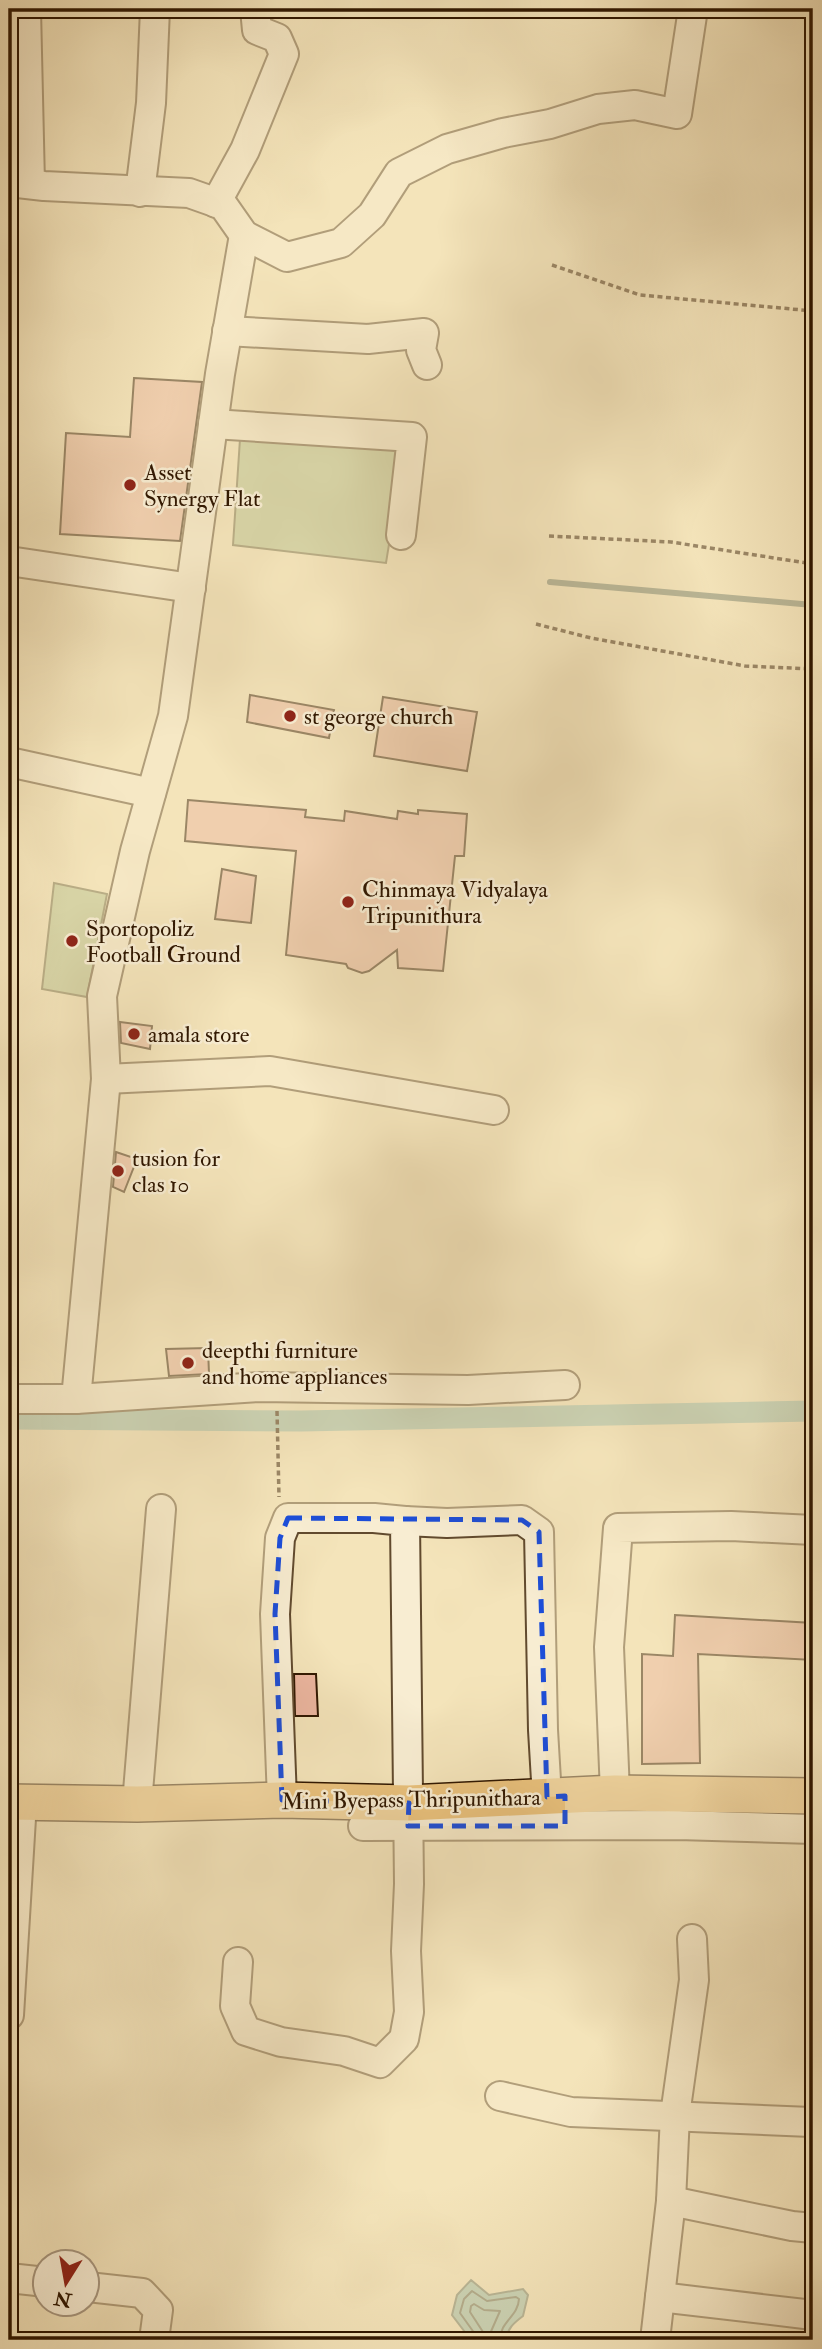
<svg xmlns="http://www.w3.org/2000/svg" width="822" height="2349" viewBox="0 0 822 2349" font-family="'IM FELL Double Pica',serif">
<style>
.green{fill:#b8c592;stroke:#746e49;stroke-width:2}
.water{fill:#9cbfad;stroke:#717c68;stroke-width:2}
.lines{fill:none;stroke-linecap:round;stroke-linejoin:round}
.shore{stroke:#666b56;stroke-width:2}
.stream{stroke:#717c68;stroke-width:6}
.canal{stroke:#9cbfad;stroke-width:21}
.building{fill:#ecb6a0;stroke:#301700;stroke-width:2}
.minor-casing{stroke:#614a2e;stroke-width:32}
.major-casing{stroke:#301700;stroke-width:38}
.path{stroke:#301700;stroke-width:3.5;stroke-dasharray:5 3.5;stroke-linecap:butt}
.minor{stroke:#f8edd2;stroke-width:28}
.major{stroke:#eac27d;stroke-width:35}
.marked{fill:none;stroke:#1d4ed8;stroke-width:5;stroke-dasharray:14 9;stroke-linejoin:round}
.poi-dot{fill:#8f2418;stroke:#f8edd2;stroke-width:2.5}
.labels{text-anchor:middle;stroke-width:5;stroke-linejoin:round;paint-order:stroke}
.poi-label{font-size:23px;fill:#301700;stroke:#f8edd2;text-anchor:start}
.street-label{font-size:23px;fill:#301700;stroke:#f8edd2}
</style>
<rect width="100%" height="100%" fill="#f4e4ba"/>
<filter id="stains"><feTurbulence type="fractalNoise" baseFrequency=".00286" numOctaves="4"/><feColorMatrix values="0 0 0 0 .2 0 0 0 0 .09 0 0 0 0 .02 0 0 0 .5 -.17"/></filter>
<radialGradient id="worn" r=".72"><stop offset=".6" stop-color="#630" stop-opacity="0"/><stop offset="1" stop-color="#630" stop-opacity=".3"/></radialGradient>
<g class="green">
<polygon points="240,439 404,451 386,563 233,545"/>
<polygon points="54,883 107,894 87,997 42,989"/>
</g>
<path class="water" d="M471,2280l18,15 34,-6 5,6 -5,21c-8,6 -17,13 -16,24h-36l-19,-25 5,-20z"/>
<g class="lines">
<g class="shore">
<polygon points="474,2304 484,2310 500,2311 489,2336 485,2335 470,2312 471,2306"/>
<path d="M476,2340l-1,-6 -15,-21 4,-14 8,-8 15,10 29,-4 3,2c-1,18 -19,22 -19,41"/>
</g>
<polyline class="stream" points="550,582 813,605"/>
<polyline class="canal" points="9,1419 301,1421 813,1411"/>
</g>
<g class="building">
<polygon points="134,378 202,382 180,541 60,534 66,433 130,437"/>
<polygon points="250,695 334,710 329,738 247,722"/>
<polygon points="383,697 477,712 467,771 374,756"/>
<polygon points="188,800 306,810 305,817 344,821 345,811 397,819 398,811 418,814 418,810 467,814 464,856 455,856 443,971 398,968 397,950 369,971 362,973 348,968 346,964 286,955 296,851 185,841"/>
<polygon points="222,869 256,876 251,923 215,919"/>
<polygon points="120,1022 152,1026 150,1049 121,1043"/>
<polygon points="116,1152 137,1159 124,1192 113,1187"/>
<polygon points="208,1348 209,1374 169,1376 166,1349"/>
<polygon points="675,1615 813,1623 813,1660 698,1654 700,1763 642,1764 642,1654 673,1656"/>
<polygon points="294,1674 316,1674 318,1716 295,1716"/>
</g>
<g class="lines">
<defs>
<g id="minor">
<polyline points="26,9 30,184"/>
<polyline points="9,182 44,186 189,193 223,205 244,235 287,257 341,243 372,215 399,173 447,149 503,133 550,124 598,109 635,105 677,114 693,9"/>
<polyline points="140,192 151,103 155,9"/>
<polyline points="216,203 245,150 284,54 277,38 257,30 255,9"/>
<polyline points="227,331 368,339 424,333 421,350 427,365"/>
<polyline points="213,424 412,437 401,535"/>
<polyline points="9,561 191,588"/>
<polyline points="9,762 151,793"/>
<polyline points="106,1079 270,1071 494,1110"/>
<polyline points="9,1399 76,1399 106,1079 102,996 135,851 173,716 220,374 244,235"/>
<polyline points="76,1399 259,1387 468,1390 565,1385"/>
<polyline points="405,1521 447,1523 522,1520 539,1532 543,1730 547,1797"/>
<polyline points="615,1793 609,1647 618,1528 731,1526 813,1530"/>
<polyline points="137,1804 161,1509"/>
<polyline points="363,1826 678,1825 813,1829"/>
<polyline points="238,1962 235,2006 246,2031 281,2042 344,2051 380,2063 404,2039 409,2012 406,1951 409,1884 405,1521 374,1518 288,1518 280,1538 275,1614 282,1800"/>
<polyline points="9,2015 22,1802"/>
<polyline points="500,2096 571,2112 811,2122"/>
<polyline points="671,2201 792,2226 813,2228"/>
<polyline points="9,2278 46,2282"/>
<polyline points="88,2287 142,2293 158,2310 154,2340"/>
<polyline points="660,2297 813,2315"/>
<polyline points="655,2340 671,2201 675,2115 694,1980 692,1939"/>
</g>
<polyline id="major" points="9,1802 137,1804 282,1800 409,1803 615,1793 813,1796"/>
</defs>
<use href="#minor" class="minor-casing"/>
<use href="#major" class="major-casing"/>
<g class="path">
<polyline points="552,265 640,295 813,311"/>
<polyline points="549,536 671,542 813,564"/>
<polyline points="536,624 591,638 745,666 813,669"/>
<polyline points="277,1411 279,1497"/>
</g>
<use href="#minor" class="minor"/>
<use href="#major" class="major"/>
</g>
<path d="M0 0H822V2349H0ZM288,1518l234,2 17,12 8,265 18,-1v30h-157l1,-23 -127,-3 -7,-186 5,-76z" fill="#f4e4ba" fill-opacity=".55" fill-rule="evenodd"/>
<path class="marked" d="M288,1518l234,2 17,12 8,265 18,-1v30h-157l1,-23 -127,-3 -7,-186 5,-76z"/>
<g class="poi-dot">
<circle cx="130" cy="485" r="7"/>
<circle cx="290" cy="716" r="7"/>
<circle cx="348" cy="902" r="7"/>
<circle cx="72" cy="941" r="7"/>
<circle cx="134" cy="1034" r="7"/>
<circle cx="118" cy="1171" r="7"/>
<circle cx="188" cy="1363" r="7"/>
</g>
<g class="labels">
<g class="poi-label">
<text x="144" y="480">Asset<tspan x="144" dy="26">Synergy Flat</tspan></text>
<text x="304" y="724">st george church</text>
<text x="362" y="897">Chinmaya Vidyalaya<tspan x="362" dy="26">Tripunithura</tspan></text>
<text x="86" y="936">Sportopoliz<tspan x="86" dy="26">Football Ground</tspan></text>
<text x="148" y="1042">amala store</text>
<text x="132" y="1166">tusion for<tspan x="132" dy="26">clas 10</tspan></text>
<text x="202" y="1358">deepthi furniture<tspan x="202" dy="26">and home appliances</tspan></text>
</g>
<g class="street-label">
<text transform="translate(411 1799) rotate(-1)" y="8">Mini Byepass Thripunithara</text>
</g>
</g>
<rect width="822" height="2349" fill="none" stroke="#f4e4ba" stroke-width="35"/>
<rect x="10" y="10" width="801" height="2328" fill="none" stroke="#301700" stroke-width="3.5"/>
<rect x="18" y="18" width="787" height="2314" fill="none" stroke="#301700" stroke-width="2"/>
<g transform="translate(66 2283) rotate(191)"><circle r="33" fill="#f8edd2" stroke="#a8977e" stroke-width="2"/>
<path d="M0-5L12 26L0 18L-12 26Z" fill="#8f2418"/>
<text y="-10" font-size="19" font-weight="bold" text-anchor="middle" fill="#301700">N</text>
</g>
<rect width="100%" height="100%" filter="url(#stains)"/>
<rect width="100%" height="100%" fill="url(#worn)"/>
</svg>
